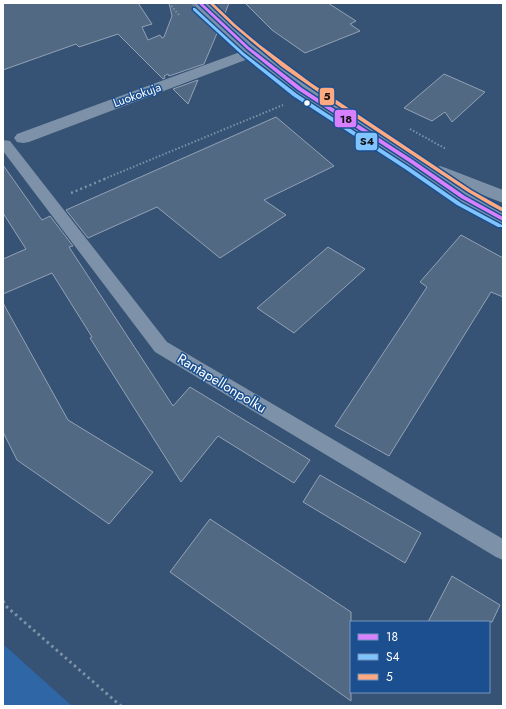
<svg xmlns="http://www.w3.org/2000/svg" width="506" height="709" viewBox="0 0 506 709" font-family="Jost,sans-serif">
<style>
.green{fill:#2f66a5}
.building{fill:#526984;stroke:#92a2b6}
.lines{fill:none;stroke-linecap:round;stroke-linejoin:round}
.path-far2{stroke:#7d92a8;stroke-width:2;stroke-dasharray:1.5 2;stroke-linecap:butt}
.path-far1{stroke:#7d92a8;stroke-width:2.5;stroke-dasharray:2 3;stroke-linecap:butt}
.path{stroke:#7d92a8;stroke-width:3;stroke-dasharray:2.5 3.5;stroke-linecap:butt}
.service{fill:#7d92a8;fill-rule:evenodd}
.minor{fill:#7d92a8;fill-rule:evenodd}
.tertiary{fill:#7d92a8;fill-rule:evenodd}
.bus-1-casing{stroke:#1b4f8f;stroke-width:3}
.bus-2-casing{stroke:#1b4f8f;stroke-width:3}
.bus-3-casing{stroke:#1b4f8f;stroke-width:3}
.bus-1{fill:#d880ff;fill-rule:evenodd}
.bus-2{fill:#80c4ff;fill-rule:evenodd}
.bus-3{fill:#ffa980;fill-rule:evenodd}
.bus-dot{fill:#fff;stroke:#1b4f8f;stroke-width:1.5}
.labels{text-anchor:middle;stroke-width:3;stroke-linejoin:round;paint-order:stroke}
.far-street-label{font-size:12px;fill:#fff;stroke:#1b4f8f}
.street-label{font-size:14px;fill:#fff;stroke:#1b4f8f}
.line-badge{stroke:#1b4f8f;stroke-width:1.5}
.pale-badge-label{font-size:11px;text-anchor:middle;font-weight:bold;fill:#111}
</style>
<rect width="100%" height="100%" fill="#365274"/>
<polygon class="green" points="3,644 72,706 3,706"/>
<g class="building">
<polygon points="3,3 138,3 152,24 142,27 148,40 160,35 162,38 164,37 172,16 169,3 192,3 200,15 218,31 204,64 169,76 168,74 164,76 165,78 163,79 118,34 79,47 76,44 3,70"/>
<polygon points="210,3 229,3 224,16"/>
<polygon points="245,3 328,3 356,21 350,24 360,31 305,53 272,30"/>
<polygon points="444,74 485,92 452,122 445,112 432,121 404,108"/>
<polygon points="198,80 188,104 173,89"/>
<polygon points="276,117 334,166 264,200 286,215 220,258 157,207 88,238 66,210"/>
<polygon points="3,165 42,220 50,216 73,246 69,247 173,406 190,387 310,460 294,483 218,436 181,482 90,338 92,337 52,273 3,294 3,259 26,249 3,213"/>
<polygon points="461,235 503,258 503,297 491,292 389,456 335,426 427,287 420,282"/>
<polygon points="328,247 365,269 294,333 257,308"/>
<polygon points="3,303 68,420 153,472 109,524 17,460 3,432"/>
<polygon points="320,475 421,533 405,563 303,502"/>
<polygon points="210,519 351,612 351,701 170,572"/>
<polygon points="452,576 500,605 492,622 428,622"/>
</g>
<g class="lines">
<g class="path-far2">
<polyline points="169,3 179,15"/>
<polyline points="410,129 446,149"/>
<polyline points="104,179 283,105"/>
</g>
<polyline class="path-far1" points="71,193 107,178"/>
<polyline class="path" points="3,601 7,607 121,706"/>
<polygon class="service" points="3,140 10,141 167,342 503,539 503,560 496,557 155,352 3,151"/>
<polygon class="minor" points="251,48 256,50 259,53 256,56 29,142 23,143 17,142 14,138 17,134"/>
<path class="tertiary" d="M193,3h15l45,42 53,40 128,83 6,-2 6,2 57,22v13l-46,-18 46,26v15c-37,-11 -67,-40 -98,-61 -59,-39 -120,-75 -173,-123 -13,-12 -29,-24 -39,-39z"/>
<defs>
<polygon id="bus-1" points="198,3 202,3 249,47 302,88 413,160 465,196 503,217 503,221 461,198 409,162 298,90 247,49"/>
<polygon id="bus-2" points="193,8 195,8 244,53 297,94 409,167 461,203 502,225 503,226 502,227 498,227 457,205 405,169 293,96 242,55 193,10"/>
<polygon id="bus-3" points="209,3 213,3 236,25 260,45 311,83 471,190 503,208 503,212 490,205 468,192 334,103 282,67 233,26"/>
</defs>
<use href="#bus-1" class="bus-1-casing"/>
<use href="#bus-2" class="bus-2-casing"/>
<use href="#bus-3" class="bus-3-casing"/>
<use href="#bus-1" class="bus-1"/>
<use href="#bus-2" class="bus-2"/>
<use href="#bus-3" class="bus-3"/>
</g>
<circle class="bus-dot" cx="307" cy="103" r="3.5"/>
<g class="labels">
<g class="far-street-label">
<text transform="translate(137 95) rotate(-20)" y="4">Luokokuja</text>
</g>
<g class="street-label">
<text transform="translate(222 383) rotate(31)" y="5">Rantapellonpolku</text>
</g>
</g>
<g class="line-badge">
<rect x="319" y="87" width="16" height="19" rx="4" fill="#ffa980"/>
<rect x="334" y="109" width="23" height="19" rx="4" fill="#d880ff"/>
<rect x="355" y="132" width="23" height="19" rx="4" fill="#80c4ff"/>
</g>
<g class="pale-badge-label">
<text x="327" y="100">5</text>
<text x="346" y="123">18</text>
<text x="367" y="145">S4</text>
</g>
<rect width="506" height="709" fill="none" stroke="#ffffff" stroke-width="8"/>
<rect x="350" y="621" width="140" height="72" fill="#1b4f8f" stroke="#7695bc"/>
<rect x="358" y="634" width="20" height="6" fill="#d880ff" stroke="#7695bc"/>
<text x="386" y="641" font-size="12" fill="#ffffff">18</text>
<rect x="358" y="654" width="20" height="6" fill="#80c4ff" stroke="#7695bc"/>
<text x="386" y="661" font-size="12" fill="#ffffff">S4</text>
<rect x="358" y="674" width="20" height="6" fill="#ffa980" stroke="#7695bc"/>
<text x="386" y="681" font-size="12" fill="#ffffff">5</text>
</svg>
